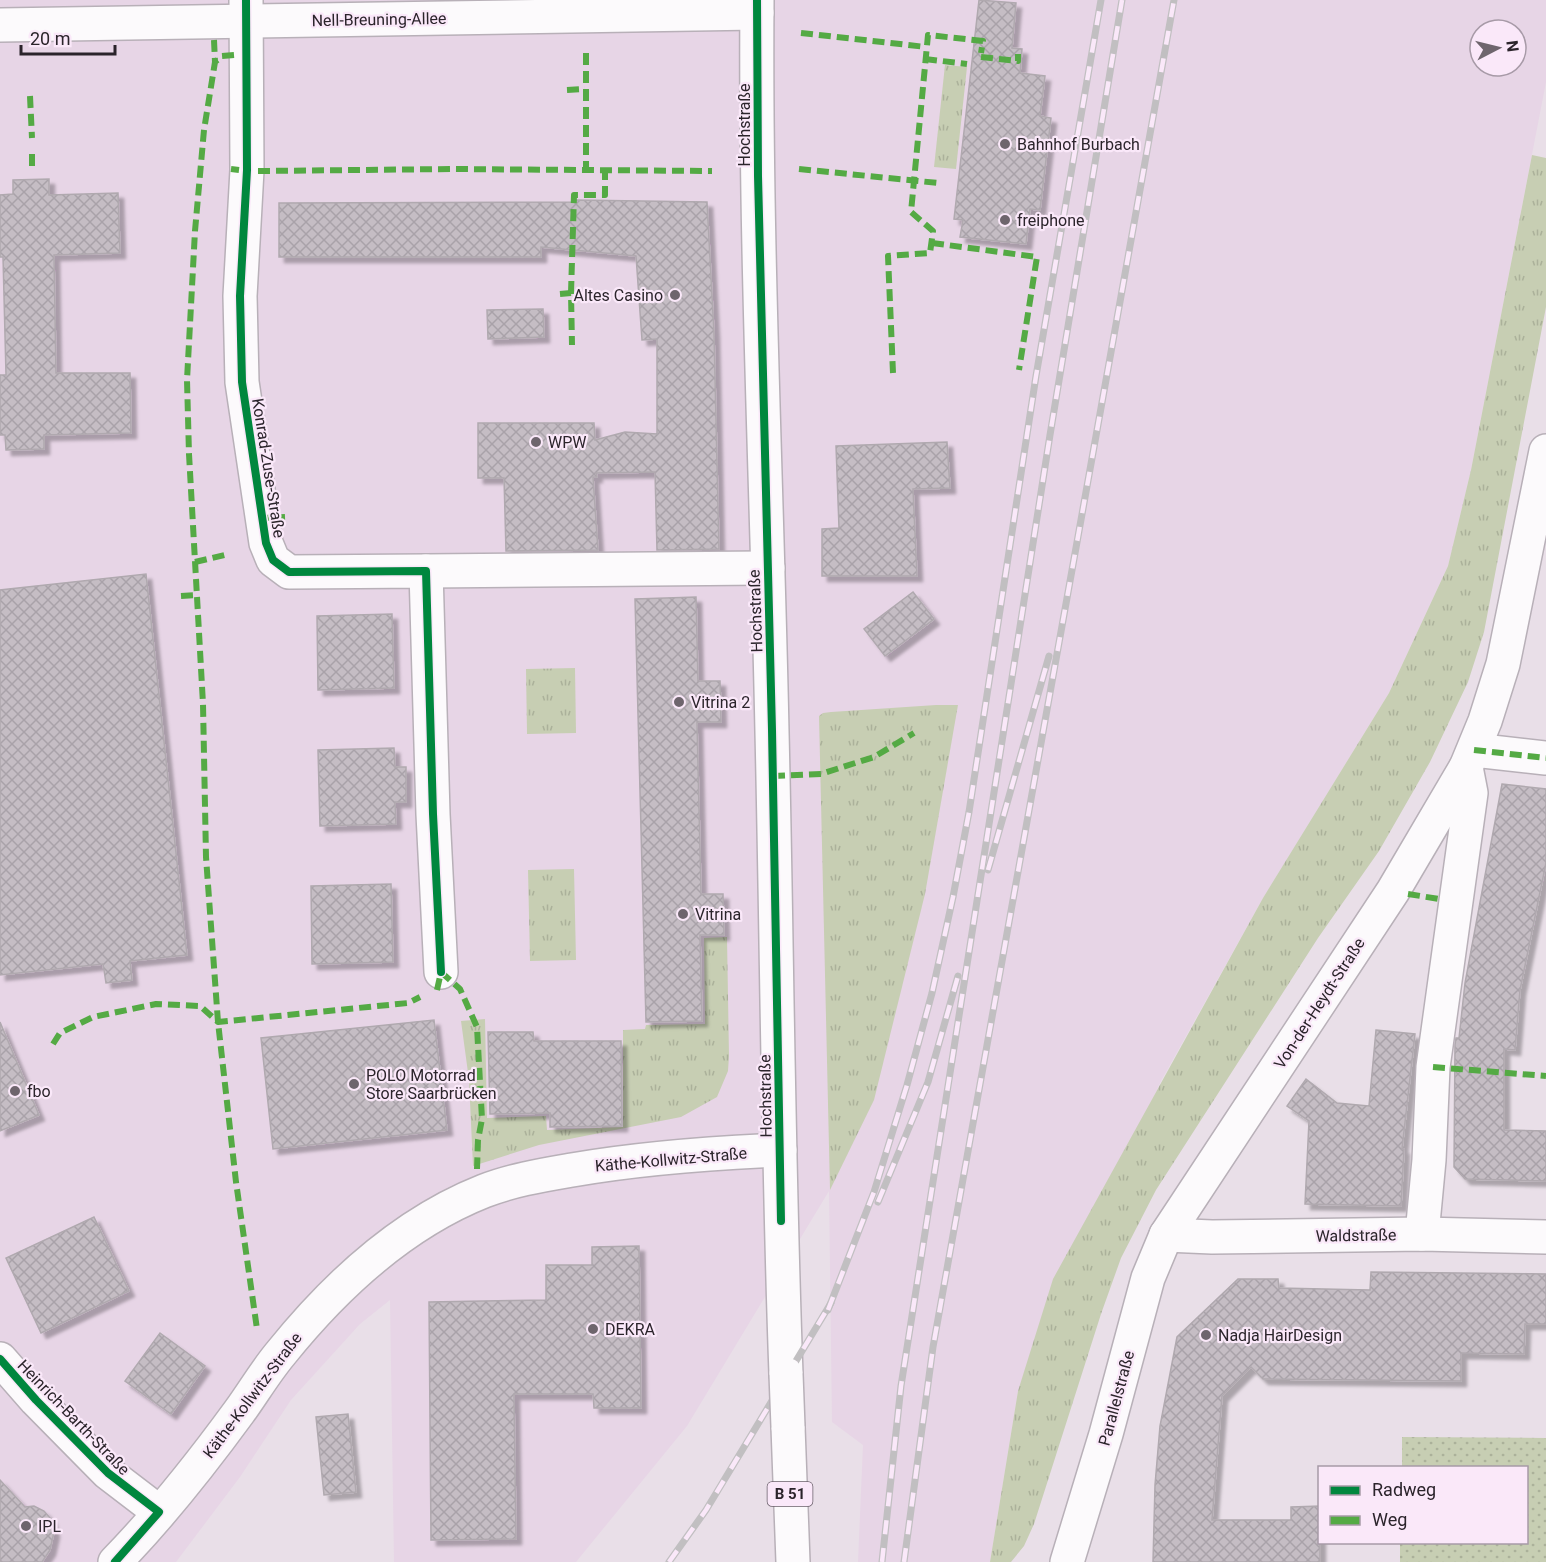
<svg xmlns="http://www.w3.org/2000/svg" width="1546" height="1562" viewBox="0 0 1546 1562" font-family="Roboto,sans-serif">
<style>
.built{fill:#e7d5e6;fill-rule:evenodd}
.grass{fill:url(#grass-tufts)}
.garden{fill:url(#garden-dots)}
.building{fill:url(#building-cross-hatch);stroke:#b0a9af;stroke-width:1.5;filter:url(#shadow)}
.lines{fill:none;stroke-linecap:round;stroke-linejoin:round}
.street-casing{stroke:#b8b0b8;stroke-width:36}
.secondary-casing{stroke:#b8b0b8;stroke-width:36}
.primary-casing{stroke:#b8b0b8;stroke-width:36}
.street{stroke:#fcfafc;stroke-width:33}
.secondary{stroke:#fcfafc;stroke-width:33}
.primary{stroke:#fcfafc;stroke-width:33}
.rail-casing{stroke:#c1bfc1;stroke-width:7}
.rail{stroke:#fae8f9;stroke-width:4.5;stroke-dasharray:14;stroke-linecap:butt}
.primary-bridge-casing{stroke:#b8b0b8;stroke-width:36;stroke-linecap:butt}
.primary-bridge{stroke:#fcfafc;stroke-width:33}
.quiet{stroke:#54aa44;stroke-width:6;stroke-dasharray:12 6;stroke-linecap:butt}
.cycleway-casing{stroke:#fae8f9;stroke-width:11}
.cycleway{stroke:#00873e;stroke-width:8}
.poi-dot{fill:#6e656d;stroke:#fae8f9;stroke-width:2}
.labels{text-anchor:middle;stroke-width:4.5;stroke-linejoin:round;paint-order:stroke}
.shield{fill:#fae8f9;stroke:#695f69;stroke-width:1.5}
.shield-label{font-size:15px;font-weight:bold;fill:#2b242b}
.street-label{font-size:16px;fill:#2b242b;stroke:#fae8f9}
.poi-label{font-size:16px;fill:#2b242b;stroke:#fae8f9;text-anchor:start}
</style>
<defs>
<pattern id="grass-tufts" width="24" height="20" patternUnits="userSpaceOnUse" patternTransform="scale(1.5)"><rect width="24" height="20" fill="#c7ceb3"/><path d="M3 7l-1-3M5 7V3M7 7l1-3M15 17l-1-3M17 17v-4M19 17l1-3" fill="none" stroke="#abb19a"/></pattern>
<pattern id="garden-dots" width="8" height="8" patternUnits="userSpaceOnUse" patternTransform="scale(1.5)"><rect width="8" height="8" fill="#c7ceb3"/><path d="M2 2h.1M6 6h.1" fill="none" stroke="#abb19a" stroke-width="1.8" stroke-linecap="round"/></pattern>
<pattern id="building-cross-hatch" width="8" height="8" patternUnits="userSpaceOnUse" patternTransform="scale(1.5)"><rect width="8" height="8" fill="#c5bdc4"/><path d="M0 0l8 8M0 8l8-8" fill="none" stroke="#a9a2a9"/></pattern>
<filter id="shadow"><feDropShadow dx="5.5" dy="5.5" stdDeviation="1.5" flood-color="#0004"/></filter>
</defs>
<rect width="100%" height="100%" fill="#e9dfe8"/>
<path class="built" d="M0,0h1546v82l-75,388 -23,96 -59,127 -126,205 -102,183 -143,310 -28,171h-132l5,-117 -31,-23 -3,-231 -142,235 -111,136h-182l-4,-262 -30,24 -69,76 -51,77 -64,85h-176zM1480,30h36v36h-36z"/>
<g class="grass">
<polygon points="945,65 967,67 956,169 934,167"/>
<polygon points="1532,155 1546,158 1546,307 1484,632 1468,682 1430,762 1379,851 1318,938 1156,1190 1121,1258 1101,1314 1034,1524 1024,1546 1011,1562 990,1562 1018,1391 1053,1279 1263,898 1389,693 1448,566 1471,470"/>
<polygon points="575,668 576,733 527,734 526,669"/>
<polygon points="936,705 958,705 925,894 874,1100 830,1190 819,716 823,713 831,712"/>
<polygon points="574,869 576,960 530,961 528,870"/>
<polygon points="727,937 729,1056 728,1071 717,1097 681,1117 539,1145 473,1166 469,1080 461,1021 485,1019 487,1118 546,1116 547,1130 623,1127 623,1030 645,1029 646,1025 705,1024 704,938"/>
</g>
<polygon class="garden" points="1402,1437 1546,1438 1546,1562 1400,1562 1400,1543 1526,1542 1526,1468 1402,1467"/>
<g class="building">
<polygon points="979,0 1016,3 1012,48 1022,49 1020,73 1045,76 1040,116 1051,118 1040,210 1030,209 1026,244 960,237 963,220 954,219"/>
<polygon points="49,179 49,195 118,193 120,253 54,255 56,373 130,373 131,433 44,435 44,449 6,450 5,435 0,435 0,375 6,375 3,257 0,257 0,195 13,194 13,180"/>
<polygon points="576,200 707,202 714,333 719,549 657,550 655,472 596,473 597,477 593,477 598,550 506,551 504,478 478,478 478,423 594,423 595,440 625,432 657,434 657,339 642,340 636,256 541,247 541,257 279,257 279,203 576,202"/>
<polygon points="543,309 544,337 488,339 487,310"/>
<polygon points="947,442 950,488 913,489 917,576 822,576 822,529 839,528 836,446"/>
<polygon points="146,574 187,955 130,961 132,980 106,983 103,964 0,975 0,590"/>
<polygon points="913,592 934,619 885,656 864,629"/>
<polygon points="696,597 698,681 720,681 721,722 697,722 701,894 723,894 724,935 700,935 702,1021 646,1022 635,599"/>
<polygon points="392,614 394,688 318,690 317,616"/>
<polygon points="394,748 395,767 406,767 406,802 395,802 396,824 320,826 318,750"/>
<polygon points="1502,784 1546,789 1546,863 1520,990 1515,1050 1504,1049 1504,1130 1546,1131 1546,1181 1465,1179 1454,1167 1455,1045 1456,1038 1459,1038 1465,983"/>
<polygon points="391,884 393,962 312,964 311,886"/>
<polygon points="434,1020 447,1130 273,1149 261,1038"/>
<polygon points="0,1022 39,1115 0,1131"/>
<polygon points="1376,1030 1415,1034 1402,1149 1404,1149 1401,1206 1305,1204 1309,1121 1287,1106 1306,1079 1337,1103 1369,1106"/>
<polygon points="488,1032 533,1032 534,1041 621,1041 622,1126 550,1127 550,1113 490,1114"/>
<polygon points="94,1217 129,1291 41,1333 6,1258"/>
<polygon points="639,1246 641,1408 594,1408 593,1394 514,1394 516,1539 431,1540 429,1302 546,1300 546,1265 592,1265 592,1247"/>
<polygon points="1371,1272 1546,1274 1546,1324 1525,1324 1524,1354 1461,1353 1461,1381 1263,1379 1251,1367 1222,1396 1212,1520 1291,1520 1291,1507 1320,1506 1320,1562 1153,1562 1155,1485 1160,1426 1177,1337 1238,1279 1278,1279 1279,1288 1370,1290"/>
<polygon points="160,1333 205,1366 171,1414 125,1381"/>
<polygon points="348,1414 356,1492 324,1495 316,1417"/>
<polygon points="0,1480 25,1507 34,1506 44,1511 51,1519 54,1532 50,1550 42,1562 0,1562"/>
</g>
<g class="lines">
<defs>
<g id="street">
<polyline points="246,0 247,170 240,296 242,382 266,543 273,560 289,572 426,571 433,814 441,972"/>
<polyline points="0,25 757,13"/>
<polyline points="426,571 768,568"/>
<polyline points="1474,750 1546,758"/>
<polyline points="1422,1234 1429,1160 1433,1067 1471,793 1466,767"/>
<polyline points="1166,1235 1212,1237 1422,1234 1546,1237"/>
<polyline points="0,1359 36,1400 108,1473 159,1512"/>
<path d="M115,1562c45,-46 86,-98 124,-150 14,-19 26,-40 42,-59 54,-67 122,-130 203,-162 28,-11 59,-16 88,-21 69,-12 138,-17 208,-20"/>
</g>
<polyline id="secondary" points="1067,1562 1106,1434 1148,1278 1166,1235 1393,891 1466,767 1485,721 1503,664 1546,451"/>
<g id="primary">
<path d="M757,0c-2,244 10,488 15,732 5,214 6,428 14,642"/>
<polyline points="788,1427 793,1562"/>
</g>
</defs>
<use href="#street" class="street-casing"/>
<use href="#secondary" class="secondary-casing"/>
<use href="#primary" class="primary-casing"/>
<use href="#street" class="street"/>
<use href="#secondary" class="secondary"/>
<use href="#primary" class="primary"/>
<defs>
<g id="rail">
<polyline points="988,870 1049,656"/>
<polyline points="878,1202 928,1082 958,976"/>
<polyline points="828,1310 874,1192 907,1085 932,993 953,897 969,812 1036,376 1101,0"/>
<polyline points="669,1562 706,1510 831,1303"/>
<polyline points="882,1562 901,1386 1050,435 1122,0"/>
<polyline points="904,1562 933,1347 1174,0"/>
</g>
</defs>
<use href="#rail" class="rail-casing"/>
<use href="#rail" class="rail"/>
<defs>
<polyline id="primary-bridge" points="786,1374 788,1427"/>
</defs>
<use href="#primary-bridge" class="primary-bridge-casing"/>
<use href="#primary-bridge" class="primary-bridge"/>
<g class="quiet">
<polyline points="801,33 926,47"/>
<polyline points="214,40 215,62"/>
<polyline points="586,53 586,170"/>
<polyline points="234,55 222,56 215,62 204,130 195,231 187,380 189,454 203,704 206,857 218,1022 236,1182 257,1329"/>
<polyline points="981,57 1018,61 1018,54"/>
<polyline points="925,59 967,64"/>
<polyline points="567,90 585,89"/>
<polyline points="30,96 32,138"/>
<polyline points="32,154 32,168"/>
<polyline points="231,169 239,170"/>
<polyline points="799,169 938,183"/>
<polyline points="258,171 454,169 712,171"/>
<polyline points="932,243 1037,257 1019,370"/>
<polyline points="571,293 574,195 605,195 605,170"/>
<polyline points="560,294 571,293 572,345"/>
<polyline points="893,373 888,256 930,253 933,231 911,212 928,35 983,41 981,53"/>
<polyline points="262,518 285,517"/>
<polyline points="195,562 225,555"/>
<polyline points="181,596 197,595"/>
<polyline points="1474,750 1546,758"/>
<polyline points="773,776 821,774 874,757 914,733"/>
<polyline points="1408,894 1439,899"/>
<polyline points="441,972 460,989 477,1027 482,1119 478,1140 477,1169"/>
<polyline points="437,990 441,972"/>
<polyline points="53,1044 60,1033 93,1017 156,1004 200,1006 218,1022 408,1003 420,997"/>
<polyline points="1433,1067 1546,1076"/>
</g>
<defs>
<g id="cycleway">
<polyline points="246,0 247,170 240,296 242,382 266,543 273,560 289,572 426,571 433,814 441,972"/>
<polyline points="757,0 758,176 772,730 781,1221"/>
<polyline points="0,1359 36,1400 108,1473 159,1512 115,1562"/>
</g>
</defs>
<use href="#cycleway" class="cycleway-casing"/>
<use href="#cycleway" class="cycleway"/>
</g>
<g class="poi-dot">
<circle cx="1005" cy="144" r="6"/>
<circle cx="1005" cy="220" r="6"/>
<circle cx="675" cy="295" r="6"/>
<circle cx="536" cy="442" r="6"/>
<circle cx="679" cy="702" r="6"/>
<circle cx="683" cy="914" r="6"/>
<circle cx="354" cy="1084" r="6"/>
<circle cx="15" cy="1091" r="6"/>
<circle cx="593" cy="1329" r="6"/>
<circle cx="1206" cy="1335" r="6"/>
<circle cx="26" cy="1526" r="6"/>
</g>
<g class="labels">
<rect class="shield" x="767.5" y="1482" width="45" height="24" rx="4.5"/>
<g class="shield-label">
<text x="790" y="1499">B 51</text>
</g>
<g class="street-label">
<text transform="translate(379 19) rotate(-1)" y="6">Nell-Breuning-Allee</text>
<text transform="translate(744 125) rotate(-90)" y="6">Hochstraße</text>
<text transform="translate(269 468) rotate(81)" y="6">Konrad-Zuse-Straße</text>
<text transform="translate(755 611) rotate(-92)" y="6">Hochstraße</text>
<text transform="translate(1319 1003) rotate(-57)" y="6">Von-der-Heydt-Straße</text>
<text transform="translate(765 1096) rotate(-91)" y="6">Hochstraße</text>
<text transform="translate(671 1159) rotate(-5)" y="6">Käthe-Kollwitz-Straße</text>
<text transform="translate(1356 1235) rotate(-1)" y="6">Waldstraße</text>
<text transform="translate(252 1395) rotate(-53)" y="6">Käthe-Kollwitz-Straße</text>
<text transform="translate(1116 1398) rotate(-75)" y="6">Parallelstraße</text>
<text transform="translate(74 1417) rotate(46)" y="6">Heinrich-Barth-Straße</text>
</g>
<g class="poi-label">
<text x="1017" y="150">Bahnhof Burbach</text>
<text x="1017" y="226">freiphone</text>
<text x="663" y="301" text-anchor="end">Altes Casino</text>
<text x="548" y="448">WPW</text>
<text x="691" y="708">Vitrina 2</text>
<text x="695" y="920">Vitrina</text>
<text x="366" y="1081">POLO Motorrad<tspan x="366" dy="18">Store Saarbrücken</tspan></text>
<text x="27" y="1097">fbo</text>
<text x="605" y="1335">DEKRA</text>
<text x="1218" y="1341">Nadja HairDesign</text>
<text x="38" y="1532">IPL</text>
</g>
</g>
<rect x="1318" y="1466" width="210" height="78" fill="#fae8f9" stroke="#a79aa7" stroke-width="1.5"/>
<rect x="1330" y="1486" width="30" height="9" fill="#00873e" stroke="#a79aa7" stroke-width="1.5"/>
<text x="1372" y="1496" font-size="18" fill="#2b242b">Radweg</text>
<rect x="1330" y="1516" width="30" height="9" fill="#54aa44" stroke="#a79aa7" stroke-width="1.5"/>
<text x="1372" y="1526" font-size="18" fill="#2b242b">Weg</text>
<g transform="translate(1498 48) rotate(83)"><circle r="28" fill="#fae8f9" stroke="#a79aa7" stroke-width="1.5"/>
<path d="M0-4.5L10 22L0 15L-10 22Z" fill="#6e656d"/>
<text y="-9" font-size="16" font-weight="bold" text-anchor="middle" fill="#2b242b">N</text>
</g>
<path d="M21 45v9h94v-9" fill="none" stroke="#2b242b" stroke-width="3"/>
<text x="30" y="45" font-size="18" fill="#2b242b" stroke="#fae8f9" stroke-width="4.5" paint-order="stroke">20 m</text>
</svg>
